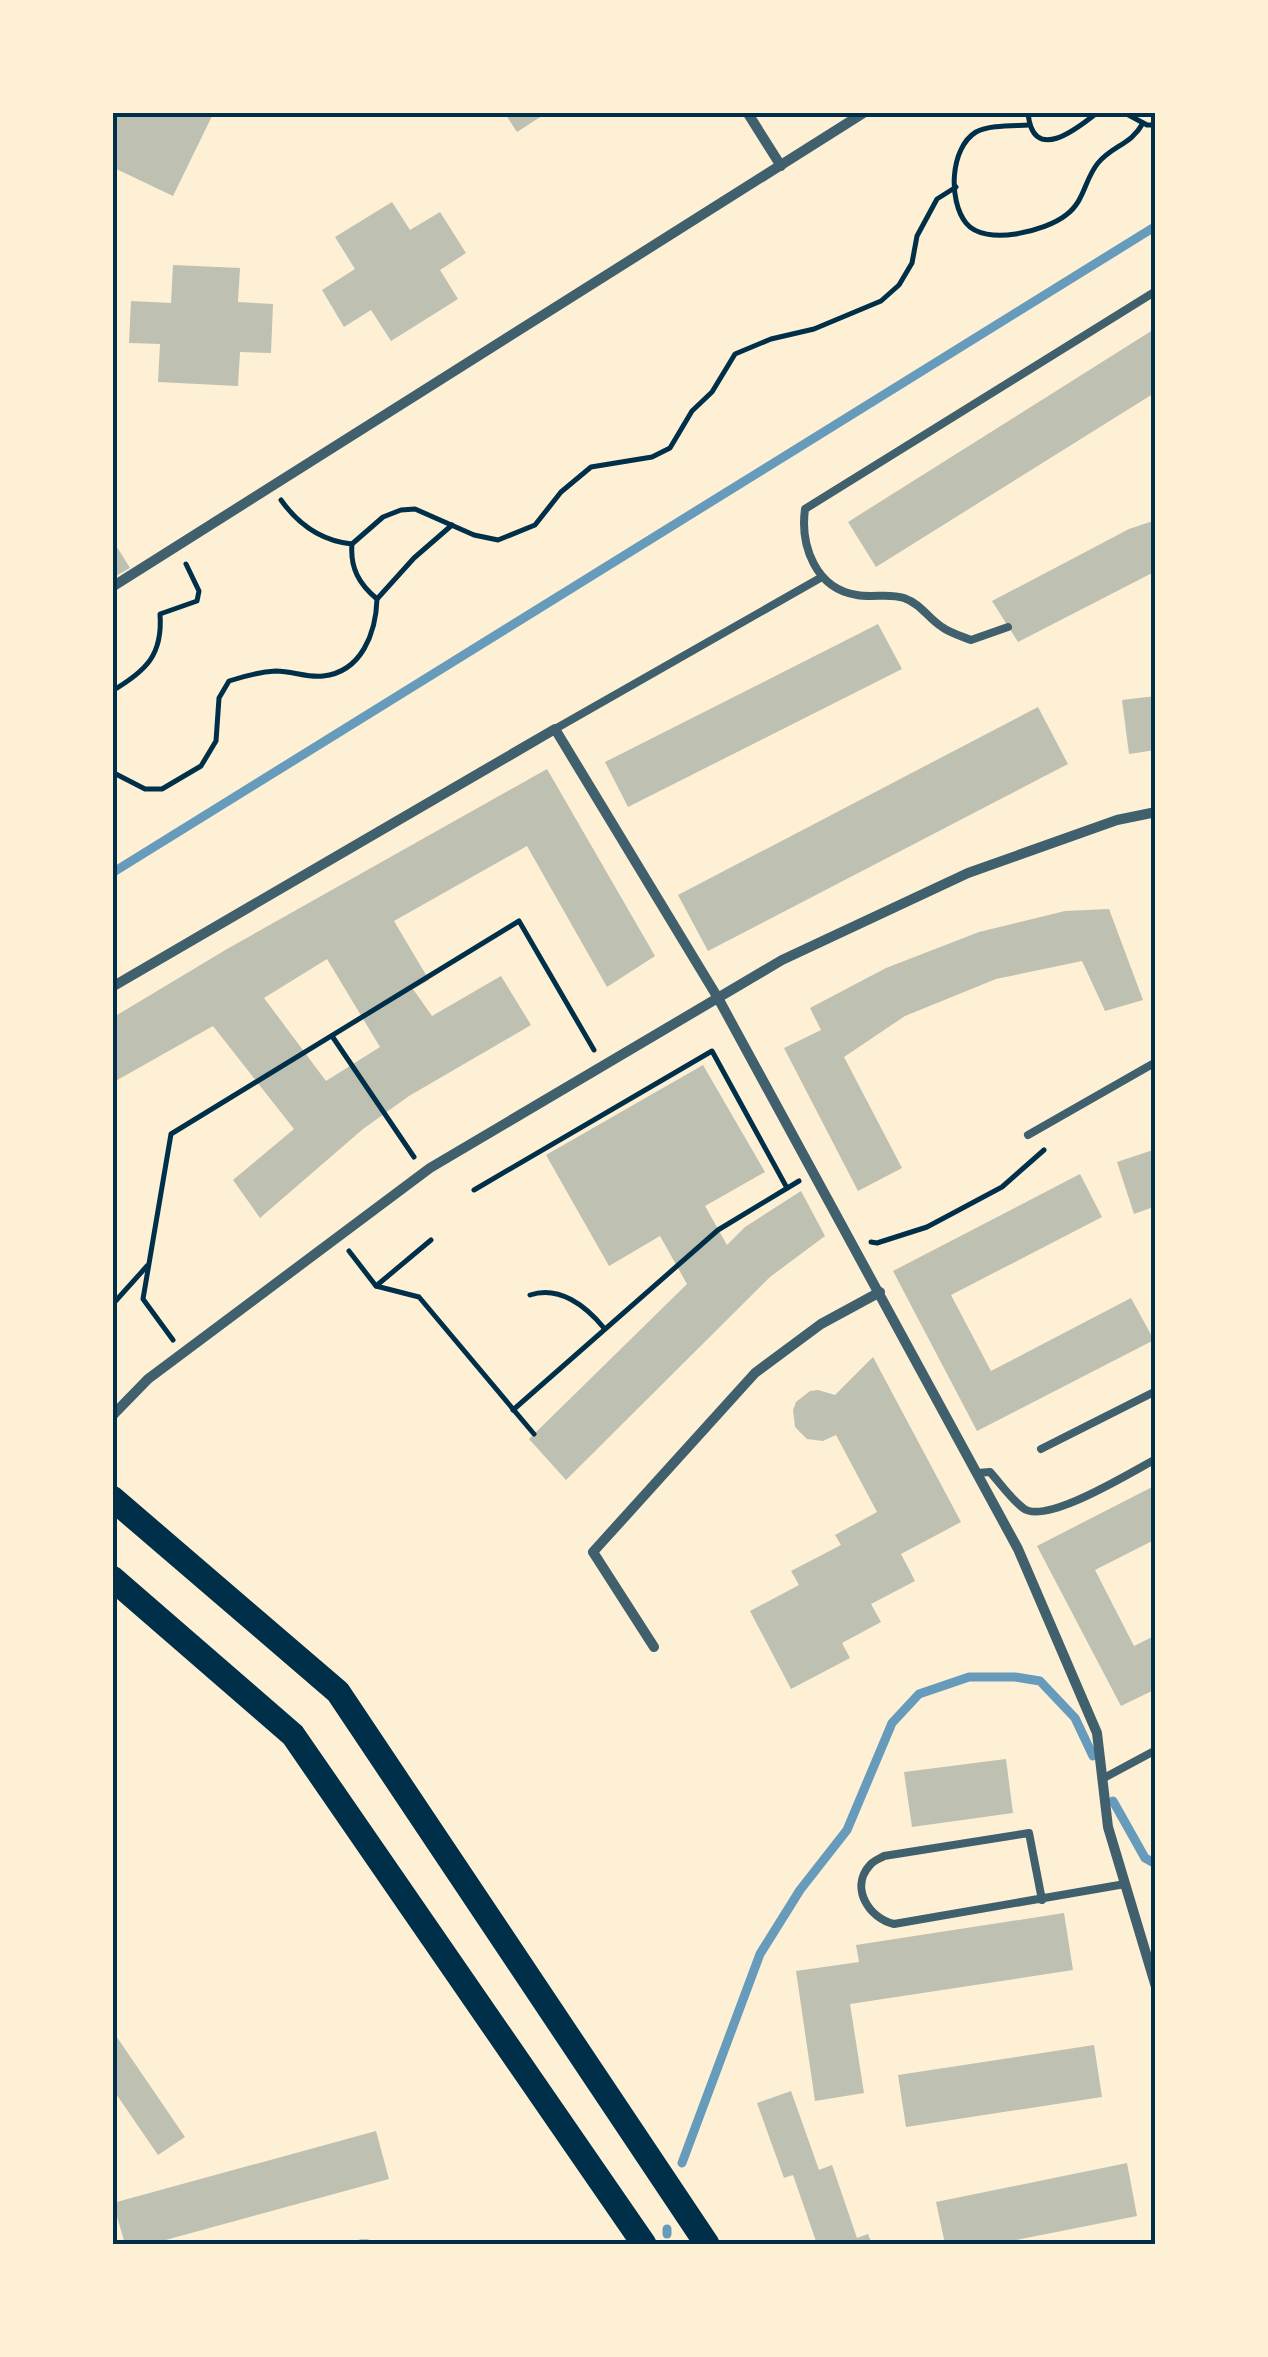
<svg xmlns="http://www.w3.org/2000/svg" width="1268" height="2357" viewBox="0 0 1268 2357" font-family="Overpass,sans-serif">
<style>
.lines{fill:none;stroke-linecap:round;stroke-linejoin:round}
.stream{stroke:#669bbc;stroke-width:9}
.building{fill:#bec0b2;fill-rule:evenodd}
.path{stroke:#003049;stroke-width:5}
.service{stroke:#3f606c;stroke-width:8}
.minor{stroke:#3f606c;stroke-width:10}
.primary{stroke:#003049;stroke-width:25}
.neatline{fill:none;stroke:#003049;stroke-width:4}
</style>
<rect width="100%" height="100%" fill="#fdf0d5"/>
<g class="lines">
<g class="stream">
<polyline points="112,873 1156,226"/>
<polyline points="1113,1801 1145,1858 1156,1864"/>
<polyline points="682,2163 760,1954 800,1890 847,1830 892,1723 919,1694 969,1677 1015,1677 1040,1681 1075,1718 1093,1756"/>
<polyline points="667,2234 667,2229"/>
<polyline points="361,2244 367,2244"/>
</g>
</g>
<g class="building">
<polygon points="112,112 214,112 173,196 112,167"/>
<polygon points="504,112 548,112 517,132"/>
<polygon points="392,202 410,230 440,212 466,253 440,270 458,299 391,341 371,310 344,327 322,290 355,269 335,237"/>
<polygon points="173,265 240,268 238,302 273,304 271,353 240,352 238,386 158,382 160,344 129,343 131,301 171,303"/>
<polygon points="1156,328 1156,392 876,567 848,522"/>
<polygon points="1156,520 1156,571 1018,642 992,601 1129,529"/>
<polygon points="112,539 130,568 112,578"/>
<polygon points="878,624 902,669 628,807 605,762"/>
<polygon points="1156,696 1156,750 1129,754 1122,700"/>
<polygon points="1038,707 1068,764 708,951 678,895"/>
<path d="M547,769l108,187 -48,31 -80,-141 -133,75 35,59 -16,9 19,27 69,-40 30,49 -122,71 -46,33 -103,89 -27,-38 61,-51 -81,-103 -101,57v-65l115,-69zM327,959l53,88 -54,34 -62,-83z"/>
<polygon points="1109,909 1143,1000 1105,1011 1082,961 996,979 905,1016 844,1057 902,1168 858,1191 784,1048 821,1030 810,1008 886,968 979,932 1065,911"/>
<polygon points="703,1065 765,1172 705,1206 727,1245 745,1227 801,1191 825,1236 770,1277 566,1480 529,1439 687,1284 660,1236 609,1266 546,1155"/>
<polygon points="1156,1149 1156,1206 1134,1214 1117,1162"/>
<polygon points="1080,1174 1102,1217 951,1295 991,1371 1131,1298 1154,1340 977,1431 893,1271"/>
<polygon points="873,1357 961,1522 901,1554 915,1581 871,1604 881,1622 842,1643 850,1658 791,1689 750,1611 799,1585 791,1571 841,1545 835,1535 877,1512 836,1435 823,1441 807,1439 795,1427 793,1410 796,1402 810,1391 818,1390 835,1395"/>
<polygon points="1156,1485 1156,1539 1095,1570 1134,1646 1156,1635 1156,1689 1121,1706 1037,1546"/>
<polygon points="1006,1759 1013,1813 912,1827 904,1772"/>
<polygon points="1064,1913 1073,1970 850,2004 864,2093 815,2101 796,1971 859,1962 856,1945"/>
<polygon points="112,2030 185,2137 158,2155 112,2088"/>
<polygon points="1094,2045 1102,2097 906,2127 898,2075"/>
<polygon points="791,2091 819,2170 832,2165 857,2238 868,2234 872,2244 817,2244 793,2175 784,2178 757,2103"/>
<polygon points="376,2131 389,2179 151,2244 125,2244 113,2203"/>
<polygon points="1127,2163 1137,2216 996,2244 945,2244 936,2202"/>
</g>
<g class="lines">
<g class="path">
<path d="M1028,112c4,53 49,17 70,0"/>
<polyline points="1123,112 1147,125 1156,125"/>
<path d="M1029,125c-16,1 -40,0 -53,7 -26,16 -28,68 -10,91 19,24 80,8 100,-8 19,-14 18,-35 32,-52 15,-18 33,-18 45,-40"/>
<path d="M281,500c17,24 41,41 71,44"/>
<polyline points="377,599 414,558 452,525"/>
<path d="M112,691c34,-20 51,-36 48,-77l37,-13 2,-10 -13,-27"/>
<path d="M112,772l33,17h17l39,-23 15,-25 3,-43 10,-17c15,-5 31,-9 47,-10 16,0 32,7 47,5 39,-4 53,-44 54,-77 -18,-15 -27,-31 -25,-55l31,-27 18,-7 14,-1 59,26 24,5 37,-15 26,-33 30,-25 61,-10 18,-9 22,-37 20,-19 23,-38 36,-15 43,-10 67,-28 18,-16 13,-22 5,-27 20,-37 19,-12"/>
<polyline points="332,1036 414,1157"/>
<polyline points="474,1190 712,1051 787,1188"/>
<polyline points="871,1242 877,1243 927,1227 1002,1187 1044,1150"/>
<polyline points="349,1251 376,1286 419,1297 534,1434"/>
<polyline points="376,1286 431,1240"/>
<path d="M530,1295c29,-10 56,11 74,33"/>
<polyline points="112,1305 147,1266"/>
<polyline points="173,1340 143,1299 171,1134 519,921 594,1050"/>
<polyline points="513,1410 718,1230 799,1181"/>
</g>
<g class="service">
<path d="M1008,627l-37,13c-10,-4 -21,-7 -29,-13 -14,-9 -21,-23 -38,-29 -15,-5 -31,0 -47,-3 -41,-6 -57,-49 -52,-86l351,-218"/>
<polyline points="555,729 822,577"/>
<polyline points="1028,1135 1156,1062"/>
<polyline points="1041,1449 1156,1391"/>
<path d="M977,1473l13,-1c10,11 21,27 33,36 22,18 108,-36 133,-49"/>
<polyline points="1102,1779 1156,1750"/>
<path d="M1042,1900l-13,-67 -145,23c-5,3 -11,5 -14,9 -21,23 0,54 24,59l231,-40"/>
</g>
<g class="minor">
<polyline points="747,112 781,166"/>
<polyline points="112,587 865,112"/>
<polyline points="112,987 555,729 718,998 1018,1549 1097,1733 1108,1827 1156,1987"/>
<polyline points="112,1416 148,1379 430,1168 782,960 968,873 1117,820 1156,812"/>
<polyline points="654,1647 593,1552 755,1373 821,1324 880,1292"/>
</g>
<g class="primary">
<polyline points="112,1498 338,1692 707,2244"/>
<polyline points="112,1578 293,1735 644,2244"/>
</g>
</g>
<rect width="1268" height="2357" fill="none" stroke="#fdf0d5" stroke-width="230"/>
<rect x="115" y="115" width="1038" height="2127" class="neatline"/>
</svg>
